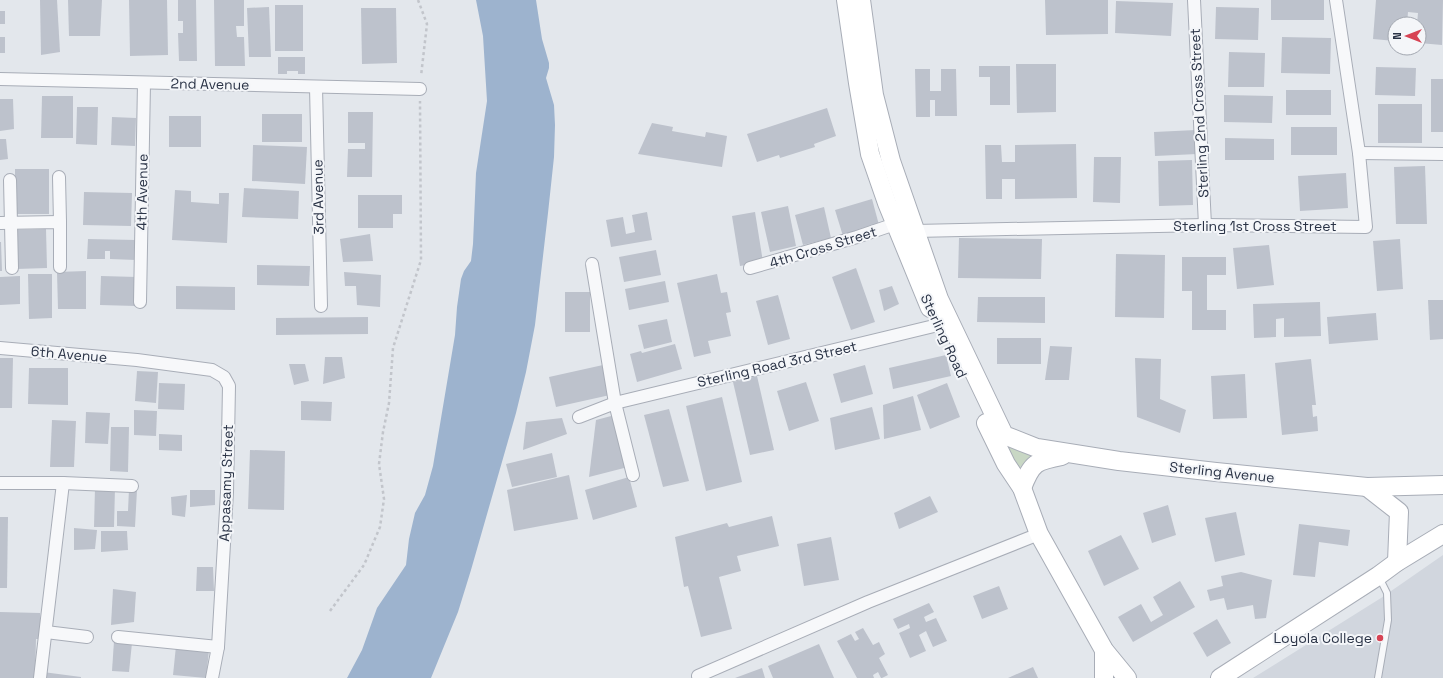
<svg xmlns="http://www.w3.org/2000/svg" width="1443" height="678" viewBox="0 0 1443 678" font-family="'Space Grotesk',sans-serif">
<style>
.built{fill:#d1d6de}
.green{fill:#c8d7c4}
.water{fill:#9db3ce}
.building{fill:#bdc2cc}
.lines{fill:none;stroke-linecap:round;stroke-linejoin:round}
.service-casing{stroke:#a8adb7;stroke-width:8}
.minor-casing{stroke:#a8adb7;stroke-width:14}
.secondary-casing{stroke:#a8adb7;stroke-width:20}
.path{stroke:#c2c5cb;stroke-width:2.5;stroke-dasharray:3 3;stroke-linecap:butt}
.service{stroke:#f7f8fa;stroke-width:6}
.minor{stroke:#f7f8fa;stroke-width:12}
.secondary{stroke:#fff;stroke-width:18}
.poi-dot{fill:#d74354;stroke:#f4f6f9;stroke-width:1.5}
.labels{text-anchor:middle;stroke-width:4;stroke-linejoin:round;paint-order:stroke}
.street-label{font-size:14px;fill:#2a3346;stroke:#f4f6f9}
.poi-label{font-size:14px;fill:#2a3346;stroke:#f4f6f9;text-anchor:end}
</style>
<rect width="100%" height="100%" fill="#e3e7ec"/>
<polygon class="built" points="1443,555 1443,678 1253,678 1381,598"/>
<polygon class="green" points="1004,441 1039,454 1027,461 1017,470"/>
<polygon class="water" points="476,0 536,0 542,39 549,63 549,68 546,78 554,105 555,125 554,157 548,213 535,325 526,372 516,413 471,570 458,612 431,678 347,678 362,650 377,608 406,565 409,539 415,513 425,495 433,466 455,335 457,307 461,279 464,271 471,261 473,244 476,173 487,101 483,36"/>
<g class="building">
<polygon points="40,0 57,0 60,52 41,55"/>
<polygon points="68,0 102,0 100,36 69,36"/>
<polygon points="129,0 167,0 168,55 130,56"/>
<polygon points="178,0 196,0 197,61 179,61 178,33 183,33 183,21 178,21"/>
<polygon points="214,0 244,0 244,26 236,26 237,37 244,37 245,66 215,66"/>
<polygon points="1045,0 1108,0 1108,34 1046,35"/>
<rect x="1271" y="0" width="53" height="20"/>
<polygon points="1376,0 1443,0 1442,45 1419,43 1419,24 1417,24 1418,13 1408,12 1407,24 1395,24 1395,41 1373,39"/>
<polygon points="1116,1 1173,3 1171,36 1115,33"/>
<rect x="275" y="5" width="28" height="46"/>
<polygon points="269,7 271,57 249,57 247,8"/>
<polygon points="1216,7 1259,8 1258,40 1215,39"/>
<polygon points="361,8 396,8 397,63 362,64"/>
<rect x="0" y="11" width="5" height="13"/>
<rect x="0" y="37" width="5" height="16"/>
<polygon points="1282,37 1331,38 1330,74 1281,73"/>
<polygon points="1229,52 1265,53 1264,87 1228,87"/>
<polygon points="278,57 305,57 305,74 298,74 298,71 287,71 287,74 278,74"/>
<polygon points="1016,64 1056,64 1056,112 1017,113"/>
<polygon points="979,66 1010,66 1010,105 990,105 990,77 979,77"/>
<polygon points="1376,67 1416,68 1415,96 1375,95"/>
<polygon points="915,69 930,69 930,91 941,91 941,69 956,69 957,116 935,116 935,100 930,100 930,117 916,117"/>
<rect x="1431" y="79" width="12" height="53"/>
<rect x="1286" y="90" width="45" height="25"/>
<polygon points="1224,95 1273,96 1272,123 1224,122"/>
<polygon points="42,96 73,96 73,138 41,138"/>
<polygon points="0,99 13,99 14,129 0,131"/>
<rect x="1378" y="104" width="44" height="39"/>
<polygon points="77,107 98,107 97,145 76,144"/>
<polygon points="827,108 836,136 814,144 815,147 780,158 779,155 757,162 747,134"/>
<polygon points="348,112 373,112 372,177 347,177 348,149 365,149 365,143 348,143"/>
<rect x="262" y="114" width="40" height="28"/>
<rect x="169" y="116" width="32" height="31"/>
<polygon points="112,117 136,118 135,146 111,145"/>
<polygon points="652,123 673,127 672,131 705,137 706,132 727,136 722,167 638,154"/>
<rect x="1291" y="127" width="46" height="28"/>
<polygon points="1196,130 1197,154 1155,156 1154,132"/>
<polygon points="1225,138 1274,139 1274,160 1225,160"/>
<polygon points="0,139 6,139 8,159 0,160"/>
<polygon points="1076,144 1077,198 1015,199 1015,179 1002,179 1002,199 986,199 985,145 1001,145 1002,162 1015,162 1015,145"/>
<polygon points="253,145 307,147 305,184 252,181"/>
<polygon points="1094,157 1121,157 1120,203 1093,202"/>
<polygon points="1192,160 1193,205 1159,206 1158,161"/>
<polygon points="1425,166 1427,224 1396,224 1394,167"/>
<rect x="15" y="169" width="34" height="45"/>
<polygon points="1346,173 1348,208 1300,211 1298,176"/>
<polygon points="244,188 299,191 298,219 242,217"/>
<polygon points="175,190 191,191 191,202 219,204 219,193 229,193 227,243 172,240"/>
<polygon points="84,192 132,193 131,226 83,225"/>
<polygon points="358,195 402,195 402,214 393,214 393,228 358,228"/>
<polygon points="872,199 879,225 843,236 835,210"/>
<polygon points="788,206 796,246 770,252 761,212"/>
<polygon points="824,207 831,238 803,245 795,215"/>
<polygon points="647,212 652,240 611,247 606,220 623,217 626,234 635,232 632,215"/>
<polygon points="755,212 763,262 740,266 732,216"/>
<polygon points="46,229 47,268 16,269 15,230"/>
<polygon points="370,234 373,261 343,262 340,239"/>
<polygon points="959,238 1042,239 1041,279 958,278"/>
<polygon points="88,239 136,240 136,260 110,259 110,251 105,251 105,259 87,259"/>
<polygon points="1400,239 1403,289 1377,291 1373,241"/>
<polygon points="0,242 1,242 2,271 0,271"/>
<polygon points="1269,245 1274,285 1237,289 1233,248"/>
<polygon points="656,250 661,275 624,282 619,257"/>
<polygon points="1116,254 1165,255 1164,318 1115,317"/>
<polygon points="1182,257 1226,257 1226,275 1207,275 1207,310 1226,310 1226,330 1192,330 1192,291 1182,291"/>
<polygon points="257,265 310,266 309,286 257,285"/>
<polygon points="856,268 875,322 851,330 832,277"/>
<polygon points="86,271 86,309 58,309 57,272"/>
<polygon points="344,272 381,275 380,307 357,305 356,286 345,286"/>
<polygon points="28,274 52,274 52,318 29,319"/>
<polygon points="717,274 721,293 727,292 731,312 726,313 731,336 708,341 711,353 694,357 677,283"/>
<polygon points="20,276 20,304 0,305 0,277"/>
<polygon points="101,276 137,277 136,306 100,305"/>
<polygon points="665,281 669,302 629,310 625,289"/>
<polygon points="176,286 235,287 235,310 176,309"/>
<polygon points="892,286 899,304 884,311 879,290"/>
<rect x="565" y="292" width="25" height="40"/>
<polygon points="778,295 790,339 768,345 756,301"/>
<polygon points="978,297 1045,297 1045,323 977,322"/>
<polygon points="1428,300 1443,300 1443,339 1430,340"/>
<polygon points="1320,302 1321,336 1284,337 1284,318 1276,319 1276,337 1254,338 1253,304"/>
<polygon points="1376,313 1378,340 1329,344 1327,317"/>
<polygon points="368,317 368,334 276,335 276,318"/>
<polygon points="667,319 672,342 644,349 638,325"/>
<rect x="997" y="338" width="44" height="26"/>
<polygon points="675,344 682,369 637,382 630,354 641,351 642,353"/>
<polygon points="1050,346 1072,347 1069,380 1045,380"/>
<polygon points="946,355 951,376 893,389 889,368"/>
<polygon points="325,357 342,357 345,378 323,384"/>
<polygon points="0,358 13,358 12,408 0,408"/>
<polygon points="1135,358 1161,359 1160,399 1186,410 1180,433 1137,417"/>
<polygon points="1311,359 1316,405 1312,405 1313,417 1317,416 1318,431 1282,435 1275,363"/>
<polygon points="289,364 305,364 309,381 294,385"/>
<polygon points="603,365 610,395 556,407 549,377"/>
<polygon points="865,365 873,394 841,403 833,374"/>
<polygon points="29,368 68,368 68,405 28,404"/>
<polygon points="137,371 158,372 156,403 135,401"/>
<polygon points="1245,374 1247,418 1213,419 1211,376"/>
<polygon points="757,376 774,450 750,455 733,382"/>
<polygon points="806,382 819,421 789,431 777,391"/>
<polygon points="159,383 185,384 184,410 158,409"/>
<polygon points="947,383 960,417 930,429 917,395"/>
<polygon points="913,396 921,430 884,439 883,405"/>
<polygon points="722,397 742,482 706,491 686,406"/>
<polygon points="301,401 332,402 331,421 301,420"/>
<polygon points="872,407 880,439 835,450 830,418"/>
<polygon points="669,409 689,481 663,487 644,415"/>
<polygon points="134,410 157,411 156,436 134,435"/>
<polygon points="86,412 110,413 108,444 85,443"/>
<polygon points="615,415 628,467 589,477 596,420"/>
<polygon points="562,418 567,434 523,450 526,422"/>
<polygon points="52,420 76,421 74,467 50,467"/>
<polygon points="111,427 129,427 128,472 110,471"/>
<polygon points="159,434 182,435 182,451 159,450"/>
<polygon points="250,450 285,451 284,510 248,509"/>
<polygon points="552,453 557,477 512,487 506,464"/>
<polygon points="569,475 578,519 514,531 507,490"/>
<polygon points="629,477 637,507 593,520 585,490"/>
<polygon points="95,488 115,488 114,527 94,527"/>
<polygon points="129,489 137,490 135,527 117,526 117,511 128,511"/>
<polygon points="190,490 215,490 215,505 190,507"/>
<polygon points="187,495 185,517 172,515 171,497"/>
<polygon points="930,496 938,512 899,529 894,513"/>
<polygon points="1168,505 1176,535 1152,543 1143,513"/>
<polygon points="1236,512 1245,555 1215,562 1205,518"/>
<polygon points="772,516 779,546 737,556 741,571 719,577 732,629 701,637 688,586 684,587 675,537 727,523 729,527"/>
<polygon points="0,517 8,517 7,588 0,588"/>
<polygon points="1299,524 1350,530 1348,546 1319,542 1315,577 1293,575"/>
<polygon points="74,528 97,530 95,549 74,550"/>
<polygon points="101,531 127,531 128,550 101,552"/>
<polygon points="1121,535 1139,569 1104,586 1088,551"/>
<polygon points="831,537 839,580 804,586 797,544"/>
<polygon points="197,567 213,567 214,591 196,591"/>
<polygon points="1241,572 1272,580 1266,618 1255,619 1253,605 1227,610 1224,598 1210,601 1207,590 1223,586 1221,576"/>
<polygon points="1180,581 1195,607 1133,642 1118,617 1141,604 1151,622 1163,615 1153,597"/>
<polygon points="999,586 1008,609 982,619 973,596"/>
<polygon points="113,589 136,592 134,622 111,625"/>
<polygon points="929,603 934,612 924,617 926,622 936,618 947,641 933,647 926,631 919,635 926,651 910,658 899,633 910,628 909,624 898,629 893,619"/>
<polygon points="0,612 40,613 40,639 36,639 35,678 0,678"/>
<polygon points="1217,619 1231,643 1207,657 1193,633"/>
<polygon points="863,628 873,645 879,642 885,654 879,658 888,675 882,678 881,678 878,672 873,675 874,678 857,678 837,641 851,634 855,641 859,639 855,632"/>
<polygon points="114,641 132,643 129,672 112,671"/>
<polygon points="819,644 834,678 773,678 768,666"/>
<polygon points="176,646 209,650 206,678 173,675"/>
<polygon points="1033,667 1038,678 1008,678"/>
<polygon points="762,668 765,678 735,678"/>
<polygon points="43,672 81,677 81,678 42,678"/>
</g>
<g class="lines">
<defs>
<polyline id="service" points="1378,678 1388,620 1387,593 1379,577"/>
<g id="minor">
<polyline points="1194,0 1205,225"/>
<polyline points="0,79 420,89"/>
<polyline points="316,87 321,306"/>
<polyline points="1359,153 1443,154"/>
<polyline points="59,177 60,222"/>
<polyline points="10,180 12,268"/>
<polyline points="0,223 60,222 60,267"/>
<polyline points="915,231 1205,225 1366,227 1359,153 1336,0"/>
<polyline points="592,264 615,403 633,475"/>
<polyline points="750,268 857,237 895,224"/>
<polyline points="140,302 144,83"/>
<polyline points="0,348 137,360 212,370 224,377 229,386 227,492 218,647 212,678"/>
<polyline points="579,417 615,403 938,325"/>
<polyline points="0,483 63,483 132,486"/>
<polyline points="46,632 87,637"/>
<polyline points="118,637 218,647"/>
<polyline points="698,676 868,602 1039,534"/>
<polyline points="40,678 63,483"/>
</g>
<g id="secondary">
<polyline points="846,0 858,83 870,154 887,203 930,308"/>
<polyline points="861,0 874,95 891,161 939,299 1004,435 1037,448 1119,461 1216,472 1367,487 1443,485"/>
<polyline points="986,423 1006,464 1022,488 1039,534 1104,650 1127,678"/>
<polyline points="1367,487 1399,512 1397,562"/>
<path d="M1022,488c10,-26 14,-27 40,-32"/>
<polyline points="1104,650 1104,678"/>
<polyline points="1220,678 1378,576 1397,562 1443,534"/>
</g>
</defs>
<use href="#service" class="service-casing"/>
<use href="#minor" class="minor-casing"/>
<use href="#secondary" class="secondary-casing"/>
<g class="path">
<polyline points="418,0 427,24 421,76"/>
<polyline points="330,611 364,565 380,527 384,499 379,464 383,432 389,403 393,348 421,260 420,101"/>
</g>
<use href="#service" class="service"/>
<use href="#minor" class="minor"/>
<use href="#secondary" class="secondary"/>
</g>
<circle class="poi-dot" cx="1380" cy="638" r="4"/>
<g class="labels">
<g class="street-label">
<text transform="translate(210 84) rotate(1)" y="5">2nd Avenue</text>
<text transform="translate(1199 113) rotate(-93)" y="5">Sterling 2nd Cross Street</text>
<text transform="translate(142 192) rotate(-89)" y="5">4th Avenue</text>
<text transform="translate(318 197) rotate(-91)" y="5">3rd Avenue</text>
<text x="1255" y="231">Sterling 1st Cross Street</text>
<text transform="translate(823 247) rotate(-17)" y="5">4th Cross Street</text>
<text transform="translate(944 336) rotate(65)" y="5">Sterling Road</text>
<text transform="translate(69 354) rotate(5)" y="5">6th Avenue</text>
<text transform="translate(777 364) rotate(-13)" y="5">Sterling Road 3rd Street</text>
<text transform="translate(1222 472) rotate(6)" y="5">Sterling Avenue</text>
<text transform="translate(226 483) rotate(-88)" y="5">Appasamy Street</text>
</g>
<g class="poi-label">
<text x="1372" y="643">Loyola College</text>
</g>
</g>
<g transform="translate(1407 36) rotate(270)"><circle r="19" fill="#f4f6f9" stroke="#a3a8b1"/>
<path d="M0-3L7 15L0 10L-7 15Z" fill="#d74354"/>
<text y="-6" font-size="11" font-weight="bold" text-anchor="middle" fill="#2a3346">N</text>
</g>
</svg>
